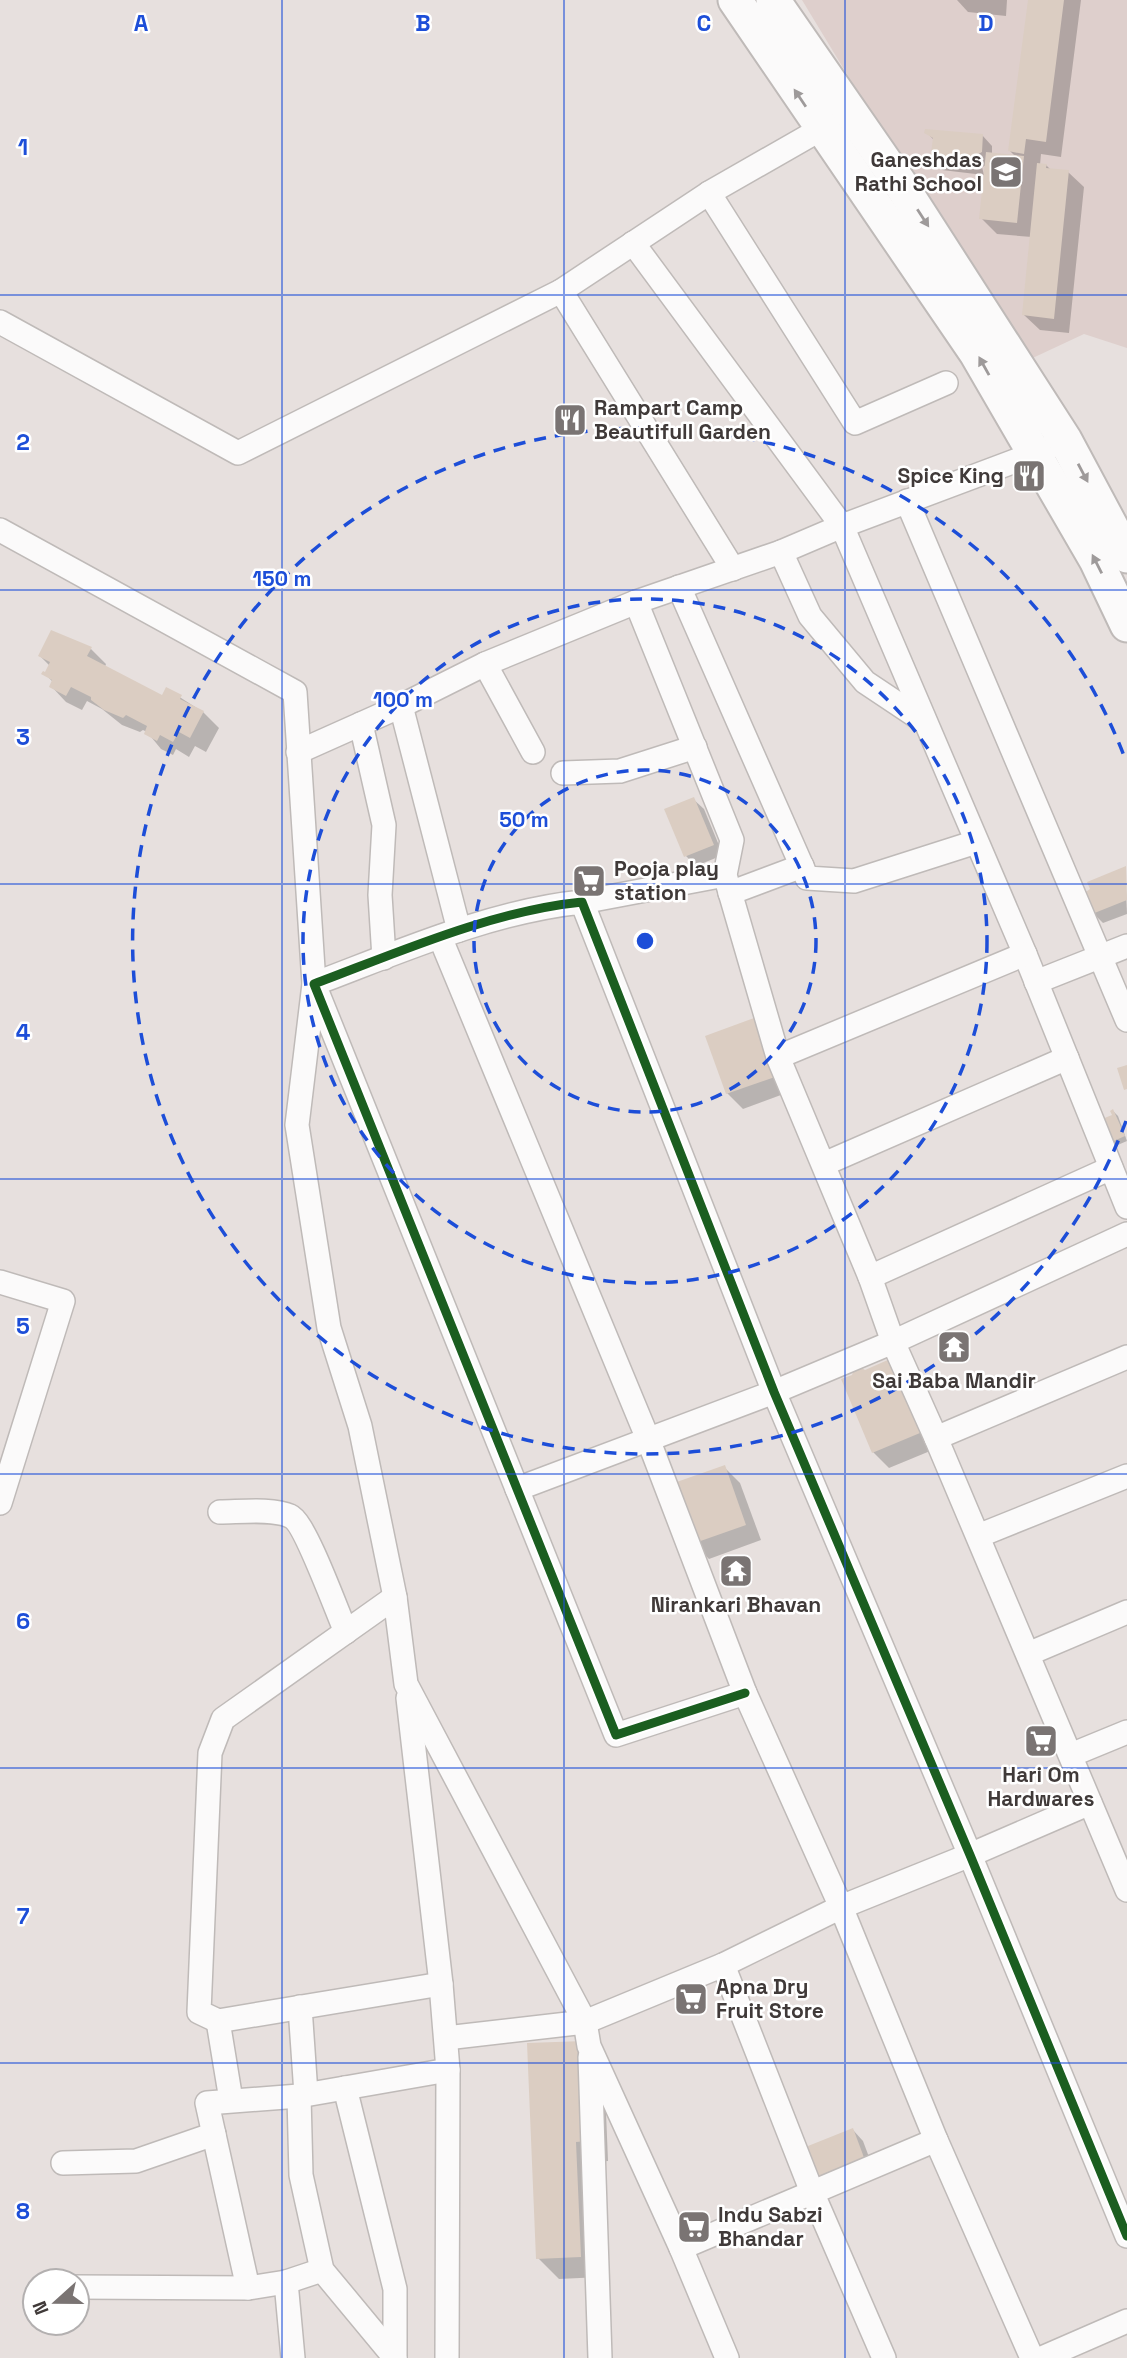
<svg xmlns="http://www.w3.org/2000/svg" width="1127" height="2358" viewBox="0 0 1127 2358" font-family="'Space Grotesk',sans-serif">
<style>
.built{fill:#decfcc}
.shadow{fill:#0003}
.building{fill:#dbcdc2}
.lines{fill:none;stroke-linecap:round;stroke-linejoin:round}
.street-casing{stroke:#bfbab8;stroke-width:26}
.secondary-casing{stroke:#bfbab8;stroke-width:37}
.street{stroke:#fbfafa;stroke-width:23}
.secondary{stroke:#fbfafa;stroke-width:33}
.cycleway-casing{stroke:#fff;stroke-width:13}
.cycleway{stroke:#1b5e20;stroke-width:9}
.oneway{fill:#9e9a9a}
.grid{fill:none;stroke:#1d4ed8;stroke-width:2;stroke-opacity:0.55}
.ring{fill:none;stroke:#1d4ed8;stroke-width:3.5;stroke-dasharray:12 9}
.labels{text-anchor:middle;stroke-width:5;stroke-linejoin:round;paint-order:stroke}
.poi-label{font-size:21px;font-weight:bold;fill:#403a39;stroke:#fff;text-anchor:start}
.grid-label{font-size:23px;text-anchor:middle;font-weight:bold;fill:#1d4ed8;stroke:#fff;stroke-width:5;stroke-linejoin:round;paint-order:stroke}
.centre{fill:#1d4ed8;stroke:#fff;stroke-width:3.5}
.ring-label{font-size:21px;text-anchor:middle;font-weight:bold;fill:#1d4ed8;stroke:#fff;stroke-width:5;stroke-linejoin:round;paint-order:stroke}
</style>
<rect width="100%" height="100%" fill="#e7e0de"/>
<polygon class="built" points="802,0 1127,0 1127,348 1084,334 1022,363"/>
<g class="shadow">
<polygon points="957,0 1007,0 1006,16 968,12"/>
<polygon points="1030,0 1081,0 1061,157 1041,154 1040,165 1046,165 1051,170 1068,172 1084,187 1069,333 1040,330 1024,315 1032,237 997,234 981,218 987,165 982,167 984,175 942,170 932,160 934,140 926,132 982,135 992,146 992,154 1016,157 1010,151"/>
<polygon points="91,649 106,664 105,667 163,697 167,689 203,712 219,728 206,752 195,746 189,757 176,749 173,755 161,749 147,732 143,730 140,732 122,725 102,709 87,701 82,710 66,702 51,686 53,682 46,675 50,666 40,656"/>
<polygon points="693,799 704,809 723,855 696,866 686,856"/>
<polygon points="1125,868 1127,914 1103,923 1093,913 1092,890"/>
<polygon points="753,1020 769,1036 789,1092 743,1109 727,1093"/>
<polygon points="1113,1111 1118,1116 1127,1141 1113,1147 1108,1143"/>
<polygon points="890,1361 935,1449 889,1468 873,1452 865,1372"/>
<polygon points="724,1467 740,1483 761,1540 709,1559 693,1543"/>
<polygon points="529,2045 604,2064 608,2161 596,2162 601,2277 559,2279 538,2258"/>
<polygon points="853,2130 863,2141 875,2173 805,2149"/>
</g>
<g class="building">
<polygon points="1028,0 1064,0 1046,142 1026,139 1024,154 1008,151"/>
<polygon points="925,129 983,134 982,152 973,157 975,166 930,160 933,138 924,133"/>
<polygon points="986,152 1024,156 1017,223 979,219"/>
<polygon points="1037,163 1047,164 1046,168 1069,170 1054,319 1022,315"/>
<polygon points="51,630 92,647 87,656 162,695 166,687 182,695 180,699 204,711 190,738 179,732 173,742 160,735 157,741 144,734 147,726 126,715 123,718 104,710 91,700 91,697 71,687 66,696 49,687 52,680 41,674 43,671 45,672 50,662 38,656"/>
<polygon points="694,797 714,845 684,857 664,809"/>
<polygon points="1126,866 1127,900 1092,914 1083,894 1090,889 1087,882"/>
<polygon points="754,1018 775,1077 726,1094 705,1036"/>
<polygon points="1127,1065 1127,1089 1124,1090 1117,1068"/>
<polygon points="1113,1109 1125,1136 1107,1144 1097,1121 1112,1115 1110,1111"/>
<polygon points="890,1359 920,1433 872,1453 841,1379 852,1375 854,1369 860,1367 865,1370"/>
<polygon points="725,1465 746,1525 692,1544 671,1484"/>
<polygon points="584,2041 588,2141 576,2142 581,2257 536,2259 527,2043"/>
<polygon points="853,2128 866,2163 816,2183 803,2148"/>
</g>
<g class="lines">
<defs>
<g id="street">
<polyline points="709,193 855,423 946,383"/>
<polyline points="633,243 842,526 1025,954 1127,1207"/>
<polyline points="561,291 733,569"/>
<polyline points="0,322 238,453 561,291 709,193 821,129"/>
<polyline points="907,501 1127,1020"/>
<polyline points="0,530 295,692 314,984 297,1125 329,1328 360,1426 395,1597 406,1684 585,2022 589,2046 681,2248 727,2358"/>
<polyline points="781,552 810,616 865,682 925,722"/>
<polyline points="679,587 807,878 854,881 976,842"/>
<polyline points="636,602 732,840 725,875 778,1057 870,1277 893,1342 936,1438 1127,1890"/>
<polyline points="485,664 533,752"/>
<polyline points="401,706 459,930"/>
<polyline points="361,724 384,825 380,895 384,958"/>
<polyline points="298,752 401,706 485,664 636,602 781,552 842,526 1047,449"/>
<polyline points="563,773 620,771 695,747"/>
<polyline points="730,893 802,866"/>
<polyline points="582,902 725,875"/>
<polyline points="440,937 648,1439 745,1693 841,1907 936,2140 1032,2358"/>
<polyline points="1036,982 1127,946"/>
<polyline points="778,1057 1025,954"/>
<polyline points="824,1164 1067,1058"/>
<polyline points="870,1277 1111,1168"/>
<polyline points="0,1282 63,1301 0,1503"/>
<polyline points="936,1438 1127,1357"/>
<polyline points="517,1489 774,1392 893,1342 1127,1234"/>
<path d="M220,1512c19,0 53,-4 70,4 15,6 47,96 56,116"/>
<polyline points="978,1536 1127,1476"/>
<polyline points="395,1597 223,1719 210,1753 199,2012 218,2021 441,1984"/>
<polyline points="1028,1654 1127,1612"/>
<path d="M745,1693l-129,42 -302,-751c85,-32 178,-73 268,-82l192,490 196,463 157,381"/>
<polyline points="408,1698 441,1984 448,2070 447,2358"/>
<polyline points="1071,1755 1127,1732"/>
<polyline points="723,1965 812,2192 884,2358"/>
<polyline points="300,2007 306,2094"/>
<polyline points="218,2021 231,2100"/>
<polyline points="446,2038 585,2022 723,1965 841,1907 970,1855 1090,1803"/>
<polyline points="590,2057 600,2358"/>
<polyline points="345,2088 395,2289 395,2358"/>
<polyline points="299,2096 301,2175 322,2270 395,2358"/>
<polyline points="63,2163 136,2161 214,2134"/>
<polyline points="681,2248 936,2140"/>
<polyline points="286,2282 293,2358"/>
<polyline points="77,2287 248,2288 286,2282 322,2270"/>
<polyline points="248,2288 207,2103 299,2096 448,2070"/>
<polyline points="1042,2358 1127,2321"/>
</g>
<g id="secondary">
<polyline points="735,0 976,353 1096,560 1127,625"/>
<polyline points="773,0 901,185 1065,440 1127,556"/>
</g>
</defs>
<use href="#street" class="street-casing"/>
<use href="#secondary" class="secondary-casing"/>
<use href="#street" class="street"/>
<use href="#secondary" class="secondary"/>
<defs>
<path id="cycleway" d="M745,1693l-129,42 -302,-751c85,-32 178,-73 268,-82l192,490 196,463 157,381"/>
</defs>
<use href="#cycleway" class="cycleway-casing"/>
<use href="#cycleway" class="cycleway"/>
</g>
<defs><path id="oneway-solid" d="M-6-.8H1V-3.2L6.5 0L1 3.2V.8H-6Z" transform="scale(1.75)"/></defs>
<g class="oneway">
<use href="#oneway-solid" transform="translate(800 98) rotate(-124)"/>
<use href="#oneway-solid" transform="translate(923 218) rotate(57)"/>
<use href="#oneway-solid" transform="translate(984 366) rotate(-119)"/>
<use href="#oneway-solid" transform="translate(1083 473) rotate(62)"/>
<use href="#oneway-solid" transform="translate(1097 564) rotate(-117)"/>
</g>
<path class="grid" d="M282,0v2358M564,0v2358M845,0v2358M0,295h1127M0,590h1127M0,884h1127M0,1179h1127M0,1474h1127M0,1768h1127M0,2063h1127"/>
<g class="ring">
<circle cx="645" cy="941" r="171"/>
<circle cx="645" cy="941" r="342"/>
<path d="M1126 1121A513 513 0 1 1 1126 761"/>
</g>
<defs>
<symbol id="school-square" viewBox="-11 -11 22 22"><rect x="-9" y="-9" width="18" height="18" rx="4" fill="#7a7473" stroke="#fff"/><path d="M0-5L7-2L0 1L-7-2ZM-4 1L0 2.5L4 1V4Q0 6-4 4Z" fill="#fff"/></symbol>
<symbol id="restaurant-square" viewBox="-11 -11 22 22"><rect x="-9" y="-9" width="18" height="18" rx="4" fill="#7a7473" stroke="#fff"/><path d="M-5-6h1v4h1v-4h1v4h1v-4h1v5L-1.5 .5V6h-2V.5L-5-1ZM5-6V6H3V1.5H1.5Q1.5-4 5-6Z" fill="#fff"/></symbol>
<symbol id="supermarket-square" viewBox="-11 -11 22 22"><rect x="-9" y="-9" width="18" height="18" rx="4" fill="#7a7473" stroke="#fff"/><path d="M-6-5.5h2.5l.6 2H6L4.5 2H-2.5L-4.4-4H-6ZM-1.5 3.2a1.3 1.3 0 1 0 .1 0ZM3 3.2a1.3 1.3 0 1 0 .1 0Z" fill="#fff"/></symbol>
<symbol id="temple-square" viewBox="-11 -11 22 22"><rect x="-9" y="-9" width="18" height="18" rx="4" fill="#7a7473" stroke="#fff"/><path d="M0-6L5-2H3V0L6.5 2.5H4V6H1.5V3h-3V6H-4V2.5H-6.5L-3 0V-2H-5Z" fill="#fff"/></symbol>
</defs>
<g fill-rule="evenodd">
<use href="#school-square" x="987" y="153" width="38" height="38"/>
<use href="#restaurant-square" x="551" y="401" width="38" height="38"/>
<use href="#restaurant-square" x="1010" y="457" width="38" height="38"/>
<use href="#supermarket-square" x="570" y="862" width="38" height="38"/>
<use href="#temple-square" x="935" y="1328" width="38" height="38"/>
<use href="#temple-square" x="717" y="1552" width="38" height="38"/>
<use href="#supermarket-square" x="1022" y="1722" width="38" height="38"/>
<use href="#supermarket-square" x="672" y="1980" width="38" height="38"/>
<use href="#supermarket-square" x="675" y="2208" width="38" height="38"/>
</g>
<g class="labels">
<g class="poi-label">
<text x="982" y="167" text-anchor="end">Ganeshdas<tspan x="982" dy="24">Rathi School</tspan></text>
<text x="594" y="415">Rampart Camp<tspan x="594" dy="24">Beautifull Garden</tspan></text>
<text x="1004" y="483" text-anchor="end">Spice King</text>
<text x="614" y="876">Pooja play<tspan x="614" dy="24">station</tspan></text>
<text x="954" y="1388" text-anchor="middle">Sai Baba Mandir</text>
<text x="736" y="1612" text-anchor="middle">Nirankari Bhavan</text>
<text x="1041" y="1782" text-anchor="middle">Hari Om<tspan x="1041" dy="24">Hardwares</tspan></text>
<text x="716" y="1994">Apna Dry<tspan x="716" dy="24">Fruit Store</tspan></text>
<text x="718" y="2222">Indu Sabzi<tspan x="718" dy="24">Bhandar</tspan></text>
</g>
</g>
<g class="grid-label">
<text x="141" y="31">A</text>
<text x="423" y="31">B</text>
<text x="704" y="31">C</text>
<text x="986" y="31">D</text>
<text x="23" y="155">1</text>
<text x="23" y="450">2</text>
<text x="23" y="745">3</text>
<text x="23" y="1040">4</text>
<text x="23" y="1334">5</text>
<text x="23" y="1629">6</text>
<text x="23" y="1924">7</text>
<text x="23" y="2219">8</text>
</g>
<circle cx="645" cy="941" r="10" class="centre"/>
<g class="ring-label">
<text x="282" y="586">150 m</text>
<text x="403" y="707">100 m</text>
<text x="524" y="827">50 m</text>
</g>
<g transform="translate(56 2302) rotate(249)"><circle r="33" fill="#ffffff" stroke="#b3b0b0" stroke-width="2"/>
<path d="M0-5L12 26L0 18L-12 26Z" fill="#7a7473"/>
<text y="-10" font-size="19" font-weight="bold" text-anchor="middle" fill="#403a39">N</text>
</g>
</svg>
